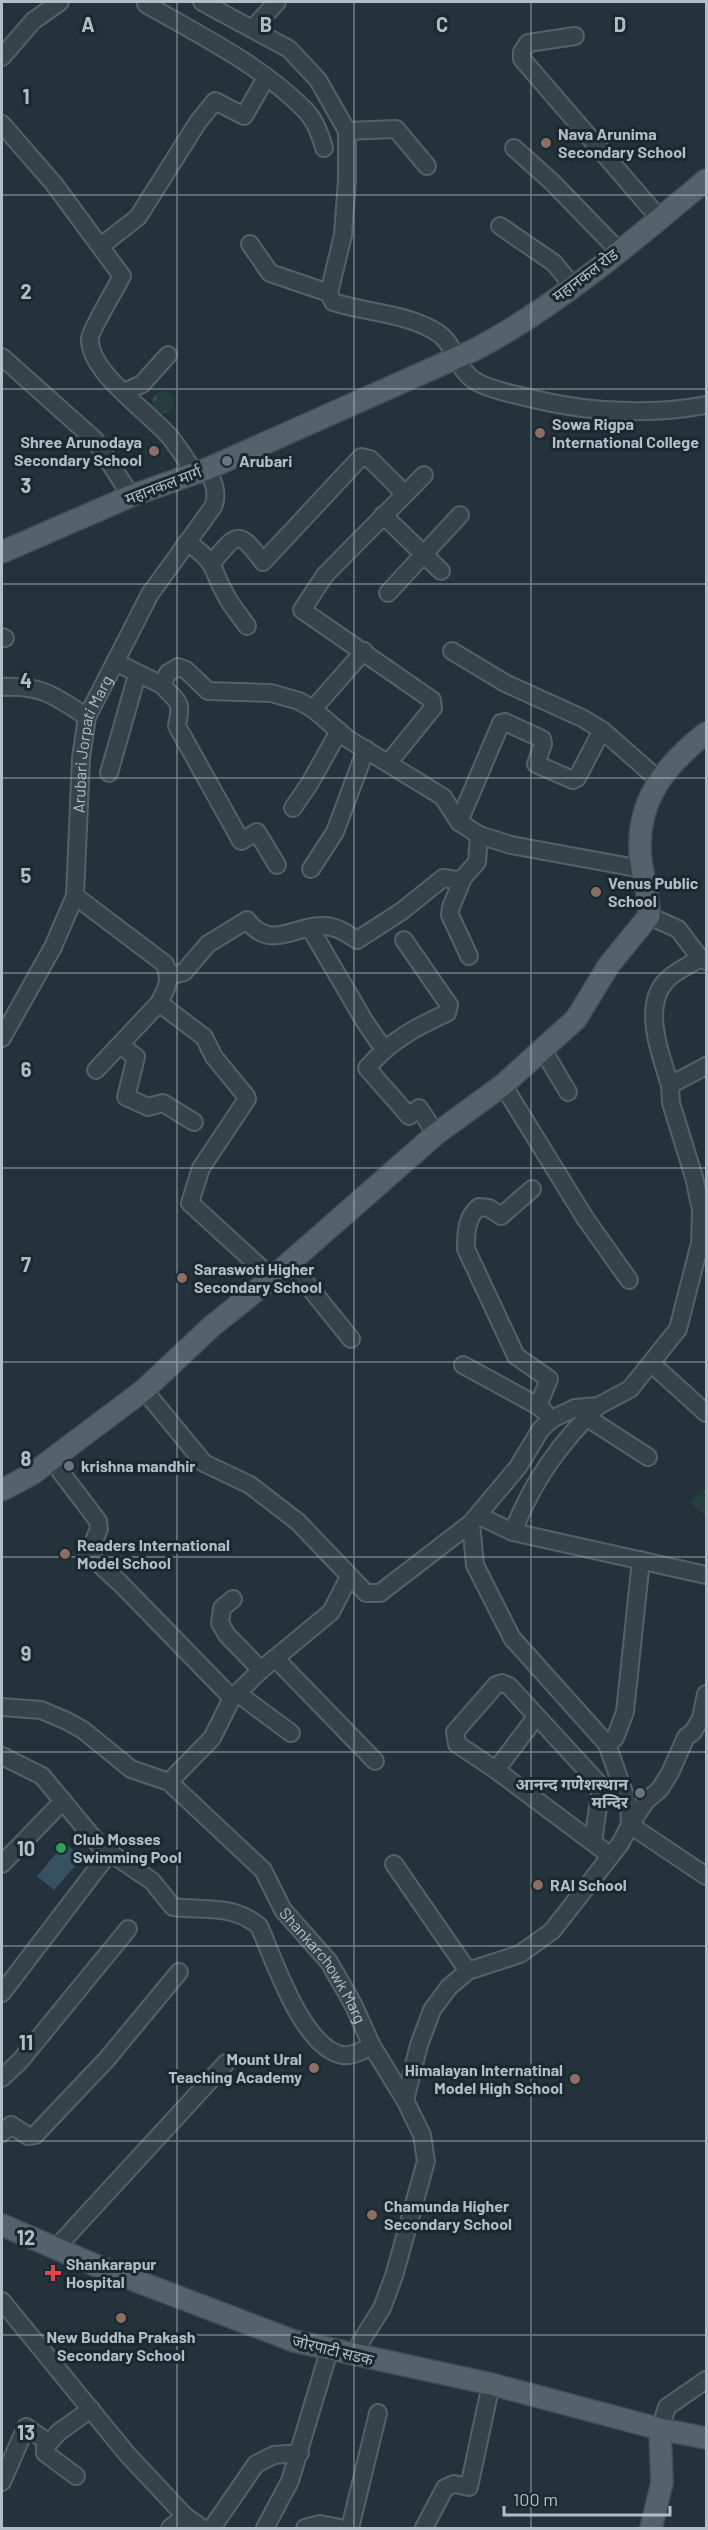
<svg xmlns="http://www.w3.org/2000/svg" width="708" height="2530" viewBox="0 0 708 2530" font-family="Barlow,'Noto Sans Devanagari',sans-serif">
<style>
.grass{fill:url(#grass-tufts)}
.water{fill:#365162}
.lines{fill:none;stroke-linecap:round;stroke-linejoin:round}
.minor-casing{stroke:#556169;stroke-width:20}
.major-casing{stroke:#434f57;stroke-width:24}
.minor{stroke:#37434b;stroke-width:16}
.major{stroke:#54636b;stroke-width:21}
.grid{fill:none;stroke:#b2bec7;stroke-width:1.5;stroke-opacity:0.55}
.education-dot{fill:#8d6e63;stroke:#1c2830;stroke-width:2}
.worship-dot{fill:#6b7280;stroke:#1c2830;stroke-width:2}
.leisure-dot{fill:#2e9e5b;stroke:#1c2830;stroke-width:2}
.health-dot{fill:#e0444e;stroke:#1c2830;stroke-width:2}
.labels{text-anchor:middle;stroke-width:6;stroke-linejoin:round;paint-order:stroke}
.poi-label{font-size:16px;font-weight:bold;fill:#b2bec7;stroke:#1c2830;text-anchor:start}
.street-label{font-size:16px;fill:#b2bec7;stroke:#1c2830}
.grid-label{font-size:20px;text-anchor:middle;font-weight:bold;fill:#b2bec7;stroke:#1c2830;stroke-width:6;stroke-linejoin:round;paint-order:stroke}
</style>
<defs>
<pattern id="grass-tufts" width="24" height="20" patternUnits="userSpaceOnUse" patternTransform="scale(1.5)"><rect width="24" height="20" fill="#263e3b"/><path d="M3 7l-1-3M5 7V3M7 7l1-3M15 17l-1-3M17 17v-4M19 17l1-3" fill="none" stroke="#435856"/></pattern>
</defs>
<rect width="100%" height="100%" fill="#23323b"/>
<g class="grass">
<circle cx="163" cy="402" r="11"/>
<polygon points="706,1487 706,1516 690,1502"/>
</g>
<polygon class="water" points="65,1843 82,1858 54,1890 37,1876"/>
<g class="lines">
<defs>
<g id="minor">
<path d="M202,2l87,47 29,31 29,51v49l-4,55 -14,58 4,9c34,11 74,11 105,31 18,12 19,39 39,49 14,8 32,11 48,15 59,15 121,19 181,8"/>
<path d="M146,4c53,31 113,60 157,104 11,10 17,25 21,40"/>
<polyline points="253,28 277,2"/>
<polyline points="575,36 528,43 522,52 522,59 660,219"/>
<polyline points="2,57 33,21 60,2"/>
<path d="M2,124l52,60 68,92c-6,12 -31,53 -32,62 -2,34 59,74 80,99 9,11 16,23 24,34"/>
<polyline points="347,131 396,129 427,166"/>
<polyline points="514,148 551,181 618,250"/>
<polyline points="500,226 554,263 572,285"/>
<polyline points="250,244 270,273 329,293"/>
<polyline points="101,246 138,217 198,122 215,101 244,116 266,78"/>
<polyline points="2,357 95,440 131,496"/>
<polyline points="124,392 142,384 168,355"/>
<polyline points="383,515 441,571"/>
<path d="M187,542c33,23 23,27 41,57 5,9 13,18 19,27"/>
<path d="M212,563c25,-30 26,-34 51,-1l98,-105 9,2 35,35"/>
<polyline points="388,593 460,515"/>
<polyline points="2,637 5,638"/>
<polyline points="452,651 505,683 582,718 602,730 660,781"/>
<polyline points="115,662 162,685 168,673 178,667 186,670 208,691 271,693 299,701 313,709 348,739 443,797 459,822 479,835 511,845 642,869"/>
<path d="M162,685c18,20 20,15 15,41l64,115 16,-9 20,33"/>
<path d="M2,687c40,-2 53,9 85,30"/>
<polyline points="313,709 364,651"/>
<polyline points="389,762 433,708 432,700 302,610 325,575 424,475"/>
<polyline points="109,773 137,675"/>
<polyline points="293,808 310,783 339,731"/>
<polyline points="459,822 501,723 505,722 542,739 543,744 536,764 573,780 577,778 602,730"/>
<polyline points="311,869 335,832 366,749"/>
<path d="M75,896l90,68c6,17 2,24 -6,39l45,34 10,20 32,39 1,3 -46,69 -11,35 82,75"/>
<polyline points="649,916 678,929 700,958 706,961"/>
<polyline points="310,928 365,1022 383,1048"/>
<path d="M404,940l45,65 -2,8c-31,14 -57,28 -80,55l42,48 10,-8 17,26"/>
<polyline points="469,956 450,915 451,907 463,878 477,862 479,835"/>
<path d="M169,976l15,-4 24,-28 39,-24c23,31 46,6 75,6 13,-1 24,7 35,14l45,-29 41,-33 13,2 7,-2"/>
<path id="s1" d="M2,1038l51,-91 22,-51 6,-138 6,-41 63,-123 63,-87c6,-14 0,-26 -6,-38"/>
<polyline points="120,1045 136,1057 126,1097 148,1107 163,1103 194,1122"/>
<polyline points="543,1050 568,1092"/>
<polyline points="96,1070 159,1003"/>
<polyline points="503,1085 585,1218 629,1280"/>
<path d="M670,1085c-9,-29 -28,-77 -5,-103 9,-11 24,-16 35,-24"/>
<path d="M532,1189l-31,27 -12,-8 -10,-1c-13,10 -13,27 -13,42l50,107 33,23 -11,27"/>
<polyline points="289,1262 351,1339"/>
<polyline points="652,1364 706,1413"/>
<polyline points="463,1365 538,1406 545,1412"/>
<polyline points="144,1390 204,1463 250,1485 298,1522 366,1593 380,1593 471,1523"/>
<polyline points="580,1408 586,1417 648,1457"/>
<polyline points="51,1459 98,1521 99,1529 88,1554 121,1584 232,1698"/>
<polyline points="479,1516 513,1532 706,1575"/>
<path d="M513,1532c19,-50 47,-89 85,-126"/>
<polyline points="233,1599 222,1608 220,1623 227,1635 261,1670"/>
<polyline points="275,1658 375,1761"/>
<polyline points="237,1693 291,1733"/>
<polyline points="706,1694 701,1718 693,1732 686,1737 670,1773 660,1789 646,1801 630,1825 706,1876"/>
<path id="s2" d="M2,1707l39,3 26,11 16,9 48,39 38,13 94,88 20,40 46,52 24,42 19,42 33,54 17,35 4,26 -32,115 -12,32 -22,35 -3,14"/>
<polyline points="607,1744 615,1738 625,1712 641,1560"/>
<path d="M2,1756l40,20 58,70 52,35 21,26c32,4 59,-3 86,19 15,33 43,121 83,129 10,2 21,-5 30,-9"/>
<polyline points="496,1770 536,1717"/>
<polyline points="169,1782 212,1738 232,1698 261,1670 331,1612 349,1577"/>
<polyline points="593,1842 601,1786 509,1686 502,1683 496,1685 455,1732 457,1744 496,1770 611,1856"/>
<polyline points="2,1864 63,1801"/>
<polyline points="394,1864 468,1971"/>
<polyline points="2,1993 109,1853"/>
<polyline points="2,2078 20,2061 128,1929"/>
<polyline points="405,2100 419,2045 432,2010 449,1987 468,1971 520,1954 552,1931 620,1844 630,1825 629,1807 607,1744 512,1638 475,1565 471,1523 518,1467 541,1429 552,1419 575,1408 598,1406 630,1389 678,1329 700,1243 701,1210 694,1177 671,1103 670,1085 706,1066"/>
<polyline points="2,2133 11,2125 28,2136 35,2135 107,2059 179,1972"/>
<polyline points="56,2248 226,2063"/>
<polyline points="2,2301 127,2454 185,2516 202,2528"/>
<polyline points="660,2429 667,2407 706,2380"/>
<polyline points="76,2476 45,2453 45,2447 59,2432 91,2409"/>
<polyline points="2,2482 26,2427 49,2443"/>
<polyline points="170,2528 185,2516"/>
<polyline points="212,2528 256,2464 274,2455 300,2453"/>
<polyline points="265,2528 290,2481 329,2351"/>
<polyline points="305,2528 320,2524 340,2528"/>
<polyline points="350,2528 378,2413"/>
<polyline points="424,2528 445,2488 454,2484 469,2487 491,2384"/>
</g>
<g id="major">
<path d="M2,552l129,-56 76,-27 267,-119c82,-43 162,-111 232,-170"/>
<path d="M2,1490l30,-16 112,-84 68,-64 60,-48 164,-144 67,-49 73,-66 33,-54 40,-49c1,-18 -6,-37 -8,-55 -7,-57 22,-94 65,-128"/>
<polyline points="2,2225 97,2266 294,2341 491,2384 660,2429 706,2438"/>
<polyline points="651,2528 662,2483 660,2429"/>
</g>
</defs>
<use href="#minor" class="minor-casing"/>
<use href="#major" class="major-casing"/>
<use href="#minor" class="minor"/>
<use href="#major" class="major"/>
</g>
<path class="grid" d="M177,2v2526M354,2v2526M531,2v2526M2,195h704M2,389h704M2,584h704M2,778h704M2,973h704M2,1168h704M2,1362h704M2,1557h704M2,1752h704M2,1946h704M2,2141h704M2,2335h704"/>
<g class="education-dot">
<circle cx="546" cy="143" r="6"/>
<circle cx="540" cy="433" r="6"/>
<circle cx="154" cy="451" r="6"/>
<circle cx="596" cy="892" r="6"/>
<circle cx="182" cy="1278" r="6"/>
<circle cx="65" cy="1554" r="6"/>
<circle cx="538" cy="1885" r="6"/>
<circle cx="314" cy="2068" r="6"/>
<circle cx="575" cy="2079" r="6"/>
<circle cx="372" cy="2215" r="6"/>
<circle cx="121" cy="2318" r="6"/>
</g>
<g class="worship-dot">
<circle cx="227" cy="461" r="6"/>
<circle cx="69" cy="1466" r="6"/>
<circle cx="640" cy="1793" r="6"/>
</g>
<circle class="leisure-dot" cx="61" cy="1848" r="6"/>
<path class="health-dot" d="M50 2264h6v6h6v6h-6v6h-6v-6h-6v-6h6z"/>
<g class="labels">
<g class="poi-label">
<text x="558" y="140">Nava Arunima<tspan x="558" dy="18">Secondary School</tspan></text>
<text x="552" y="430">Sowa Rigpa<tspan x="552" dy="18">International College</tspan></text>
<text x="142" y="448" text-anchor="end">Shree Arunodaya<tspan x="142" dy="18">Secondary School</tspan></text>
<text x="239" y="467">Arubari</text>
<text x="608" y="889">Venus Public<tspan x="608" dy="18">School</tspan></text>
<text x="194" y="1275">Saraswoti Higher<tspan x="194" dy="18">Secondary School</tspan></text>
<text x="81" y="1472">krishna mandhir</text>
<text x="77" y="1551">Readers International<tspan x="77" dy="18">Model School</tspan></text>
<text x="628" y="1790" text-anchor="end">आनन्द गणेशस्थान<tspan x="628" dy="18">मन्दिर</tspan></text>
<text x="73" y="1845">Club Mosses<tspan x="73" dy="18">Swimming Pool</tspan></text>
<text x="550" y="1891">RAI School</text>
<text x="302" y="2065" text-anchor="end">Mount Ural<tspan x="302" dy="18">Teaching Academy</tspan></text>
<text x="563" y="2076" text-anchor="end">Himalayan Internatinal<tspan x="563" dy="18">Model High School</tspan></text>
<text x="384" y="2212">Chamunda Higher<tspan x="384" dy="18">Secondary School</tspan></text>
<text x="66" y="2270">Shankarapur<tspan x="66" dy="18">Hospital</tspan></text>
<text x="121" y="2343" text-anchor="middle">New Buddha Prakash<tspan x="121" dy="18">Secondary School</tspan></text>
</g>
<g class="street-label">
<text transform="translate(585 275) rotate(-37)" y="6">महानकल रोड</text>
<text transform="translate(163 485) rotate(-21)" y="6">महानकल मार्ग</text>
<text dy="6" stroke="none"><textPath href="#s1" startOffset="314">Arubari Jorpati Marg</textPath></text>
<text dy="6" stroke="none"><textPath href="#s2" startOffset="430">Shankarchowk Marg</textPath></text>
<text transform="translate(333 2350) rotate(14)" y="6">जोरपाटी सडक</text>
</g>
</g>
<g class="grid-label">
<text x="88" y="32">A</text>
<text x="266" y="32">B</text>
<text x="442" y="32">C</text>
<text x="620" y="32">D</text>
<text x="26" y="104">1</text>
<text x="26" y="299">2</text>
<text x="26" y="493">3</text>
<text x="26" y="688">4</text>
<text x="26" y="883">5</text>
<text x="26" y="1077">6</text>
<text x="26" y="1272">7</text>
<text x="26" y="1466">8</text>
<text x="26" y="1661">9</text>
<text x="26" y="1856">10</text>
<text x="26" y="2050">11</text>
<text x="26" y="2245">12</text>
<text x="26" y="2440">13</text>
</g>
<rect width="708" height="2530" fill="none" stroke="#b2bec7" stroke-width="6"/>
<path d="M504 2506v9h166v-9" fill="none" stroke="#b2bec7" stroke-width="3"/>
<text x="513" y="2506" font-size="18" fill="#b2bec7" stroke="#1c2830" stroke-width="4.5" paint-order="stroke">100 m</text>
</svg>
